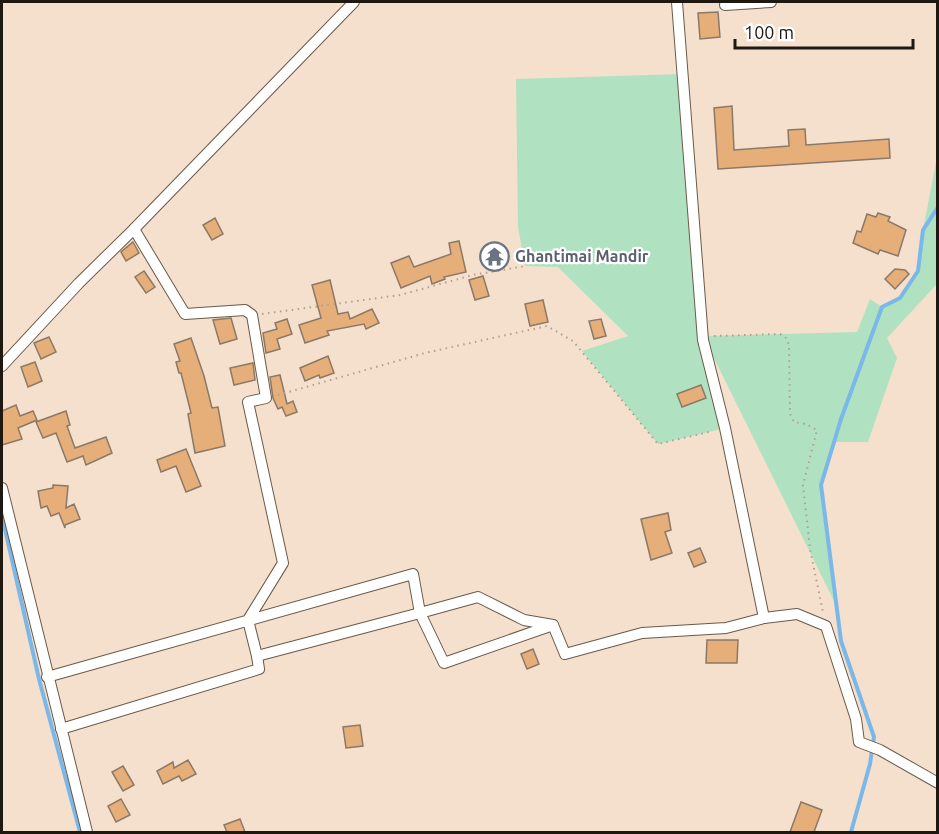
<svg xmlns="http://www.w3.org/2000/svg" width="939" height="834" viewBox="0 0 939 834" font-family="Ubuntu,sans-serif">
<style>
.green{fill:#b0e2c1}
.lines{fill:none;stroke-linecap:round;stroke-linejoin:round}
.stream{stroke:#7bb8ea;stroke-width:4}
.building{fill:#e6ae78;stroke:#8b7968;stroke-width:1.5}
.minor-casing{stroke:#6a5949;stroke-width:12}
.path{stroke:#ae9f90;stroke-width:2;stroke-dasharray:1.5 4.5;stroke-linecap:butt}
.minor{stroke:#fff;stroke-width:10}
.labels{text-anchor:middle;stroke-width:4.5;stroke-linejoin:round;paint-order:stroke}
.worship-label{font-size:16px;font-weight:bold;fill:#5b616d;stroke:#fff;text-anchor:start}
</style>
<rect width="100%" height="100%" fill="#f4e0cd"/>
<polygon class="green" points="682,74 703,336 857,332 870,299 882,307 900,298 918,271 923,230 937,157 937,284 887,338 897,358 868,442 834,442 821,485 835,603 704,338 725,428 658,444 582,351 628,336 558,267 525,266 518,227 516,79"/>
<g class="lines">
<g class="stream">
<polyline points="2,516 39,679 80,832"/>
<polyline points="851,832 870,764 874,737 841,641 821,485 841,419 882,307 900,298 918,271 923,230 938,207"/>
</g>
</g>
<g class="building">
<polygon points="718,12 720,37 700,39 698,13"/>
<polygon points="732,106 734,150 789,146 788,130 805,129 806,145 889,139 890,158 718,169 714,108"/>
<polygon points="878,213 890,217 888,221 906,230 898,256 880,250 878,254 853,243 857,231 861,232 867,214 876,217"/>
<polygon points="215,218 223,234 212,240 203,225"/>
<polygon points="459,241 466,272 444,277 445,279 432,284 430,276 401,288 391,263 409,256 414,267 451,254 449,243"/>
<polygon points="133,242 139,253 126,261 121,252"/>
<polygon points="895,269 905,270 909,274 895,289 885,279"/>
<polygon points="144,271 155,287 146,293 135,277"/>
<polygon points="483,276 489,296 475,300 469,280"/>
<polygon points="330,280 338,314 348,312 350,319 372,309 379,323 366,329 364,324 327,331 329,335 305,343 299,325 321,318 312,285"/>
<polygon points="543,300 548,322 530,326 525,304"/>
<polygon points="231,318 237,339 220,344 213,320"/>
<polygon points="287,319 292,334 277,339 280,349 266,353 263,333 277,329 275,323"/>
<polygon points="601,319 606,336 594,339 589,321"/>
<polygon points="49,337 56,352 41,359 34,343"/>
<polygon points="191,338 204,376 212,408 218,407 225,446 195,453 188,414 191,413 181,373 179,373 176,362 180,361 174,344"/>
<polygon points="328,356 334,373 320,378 319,375 305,381 300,368"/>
<polygon points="35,362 42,381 28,387 21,367"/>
<polygon points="253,363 255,380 234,385 230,368"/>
<polygon points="280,375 287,404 293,401 297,412 286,416 282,407 278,409 273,398 270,377"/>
<polygon points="701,385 706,398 682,407 677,394"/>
<polygon points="16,405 20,416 33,411 37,420 18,428 22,439 2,445 2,411"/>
<polygon points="66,411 70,425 67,426 75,448 106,437 112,453 86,465 83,456 67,462 56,433 43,438 36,422"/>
<polygon points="186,449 201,486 186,492 176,466 161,472 157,460"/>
<polygon points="53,485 68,486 66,508 74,504 80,519 65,525 65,528 59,513 51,516 47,506 41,508 38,491 53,488"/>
<polygon points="668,513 671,530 665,532 672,553 651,560 641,519"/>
<polygon points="700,548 706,562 694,567 688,553"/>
<polygon points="707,640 738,640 737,663 706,663"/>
<polygon points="533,649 539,664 527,669 521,654"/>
<polygon points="360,725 363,746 346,748 343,727"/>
<polygon points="188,760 196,774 182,781 179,776 163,784 157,771 173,762 174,768"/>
<polygon points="123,766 134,785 123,791 112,772"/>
<polygon points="121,799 130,815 116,822 108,806"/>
<polygon points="801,802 822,810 814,832 790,832"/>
<polygon points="240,819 245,832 227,832 224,825"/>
</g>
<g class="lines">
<defs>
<g id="minor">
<polyline points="725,5 771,2"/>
<polyline points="2,366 79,283 134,229 354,2"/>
<polyline points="2,488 87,832"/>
<polyline points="764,618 797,614 826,626 856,719 859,742 880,750 938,783"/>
<polyline points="553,625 565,654 642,633 726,628 764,618 725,428 703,340 677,2"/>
<polyline points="47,677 413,574 420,613 478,597 524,620 553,625 444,663 420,613 257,656 248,620 283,563 248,402 266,398 252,315 245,310 185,314 134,229"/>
<polyline points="61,729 259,669 257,656"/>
</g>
</defs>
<use href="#minor" class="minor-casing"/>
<g class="path">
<polyline points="262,314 400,295 473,275 525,266"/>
<polyline points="714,336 780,334 786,338 789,345 790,414 794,422 806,424 817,430 803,485 810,549 823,612"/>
<polyline points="278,395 425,353 547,326 573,341 658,444 713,431"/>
</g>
<use href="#minor" class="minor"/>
</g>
<defs>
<symbol id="temple-ring" viewBox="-11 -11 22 22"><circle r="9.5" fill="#fff" stroke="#6b7280" stroke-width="1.5"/><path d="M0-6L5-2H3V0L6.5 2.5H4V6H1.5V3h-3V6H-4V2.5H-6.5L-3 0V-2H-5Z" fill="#6b7280"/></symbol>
</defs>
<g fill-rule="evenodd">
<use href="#temple-ring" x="478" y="240" width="33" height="33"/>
</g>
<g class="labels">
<g class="worship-label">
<text x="515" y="262">Ghantimai Mandir</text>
</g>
</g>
<rect width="939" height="834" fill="none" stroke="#1f1811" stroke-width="6"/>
<path d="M735 39v9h178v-9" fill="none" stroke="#1f1811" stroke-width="3"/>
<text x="744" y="39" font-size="18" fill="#1f1811" stroke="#ffffff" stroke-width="4.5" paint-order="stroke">100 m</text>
</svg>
